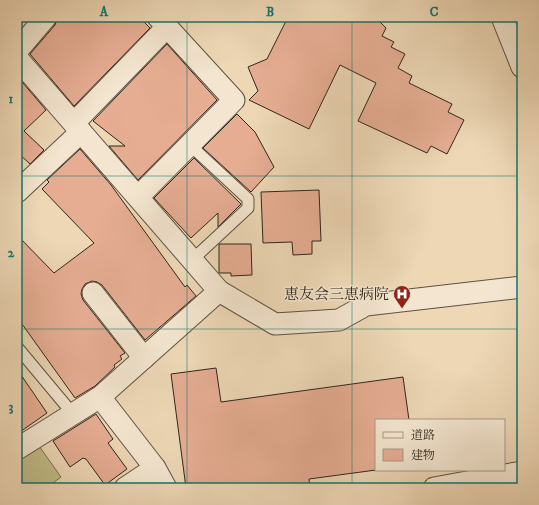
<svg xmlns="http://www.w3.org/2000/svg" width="539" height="505" viewBox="0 0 539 505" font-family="'IM FELL DW Pica','Noto Serif JP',serif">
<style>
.green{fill:#c0bc88;stroke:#787152}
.building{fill:#e6ad93;stroke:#2f261b}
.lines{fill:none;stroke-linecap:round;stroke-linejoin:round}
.service-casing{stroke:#5e5242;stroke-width:13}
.minor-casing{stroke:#5e5242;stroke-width:23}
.service{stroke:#f3e5cf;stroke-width:11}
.minor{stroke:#f3e5cf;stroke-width:21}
.grid{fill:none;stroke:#0f766e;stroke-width:1;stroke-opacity:0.55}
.labels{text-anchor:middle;stroke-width:3;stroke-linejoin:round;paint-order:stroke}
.poi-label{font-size:15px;fill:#2f261b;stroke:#f3e5cf;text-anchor:end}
.neatline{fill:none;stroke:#0f766e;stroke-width:1.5}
.grid-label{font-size:13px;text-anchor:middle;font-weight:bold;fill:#0f766e}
</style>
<rect width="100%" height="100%" fill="#edd7b5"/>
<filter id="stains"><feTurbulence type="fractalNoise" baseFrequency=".005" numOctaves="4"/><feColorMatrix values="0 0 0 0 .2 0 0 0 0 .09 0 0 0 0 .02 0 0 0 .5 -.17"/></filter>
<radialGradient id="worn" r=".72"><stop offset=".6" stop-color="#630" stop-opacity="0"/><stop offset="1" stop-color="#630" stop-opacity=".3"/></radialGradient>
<polygon class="green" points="39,446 61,477 46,488 17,488 17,461"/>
<g class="building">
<polygon points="58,17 139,17 150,28 74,106 30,54 55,25"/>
<polygon points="288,17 375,17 386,28 382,36 394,42 391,47 405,54 398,68 412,76 409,83 452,104 448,112 464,120 447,154 431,146 427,153 358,121 376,83 340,65 309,129 249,100 258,91 248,67 267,59"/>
<polygon points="167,44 217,100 138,180 109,146 125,146 93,121"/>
<polygon points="17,76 46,110 24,131 44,150 30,164 17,152"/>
<polygon points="237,114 255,132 274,167 251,192 203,148"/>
<polygon points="80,149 111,185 185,287 187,285 196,296 145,340 102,285 97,282 92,281 85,284 82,289 81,294 83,300 125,353 120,356 122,359 114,365 115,367 95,386 75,398 17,317 17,235 54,273 94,243 42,189 49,182 47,180"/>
<polygon points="194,158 241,204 218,227 218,213 191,238 154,198"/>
<polygon points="319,190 321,241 312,241 312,254 293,255 292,242 263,243 261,192"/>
<polygon points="219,244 251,244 252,275 231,276 231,273 219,273"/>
<polygon points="216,368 221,402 403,377 409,420 376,420 376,470 309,479 310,488 186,488 171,374"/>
<polygon points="17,369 47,413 17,434"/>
<polygon points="96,414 113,439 108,443 127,469 105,485 86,459 83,458 70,467 53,441"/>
</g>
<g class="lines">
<defs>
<g id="service">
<polyline points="190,145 248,199 248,208 192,260"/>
<polyline points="17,347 73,414"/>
</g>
<g id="minor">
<polyline points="502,17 522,67"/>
<polyline points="17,51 46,17"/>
<polyline points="17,58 219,291 275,324 339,320 366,305 522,287"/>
<polyline points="74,123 167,27"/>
<polyline points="17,192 81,132"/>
<polyline points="138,197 234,100 158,17"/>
<polyline points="93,293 144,358"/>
<polyline points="100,397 155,468 166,488"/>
<polyline points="17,449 100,397 219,291"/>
<polyline points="125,488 155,468"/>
<polyline points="434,488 522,472"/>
</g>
</defs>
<use href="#service" class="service-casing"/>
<use href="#minor" class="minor-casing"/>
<use href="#service" class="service"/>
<use href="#minor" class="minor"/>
</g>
<path class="grid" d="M187,17v471M352,17v471M17,176h505M17,329h505"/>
<defs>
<symbol id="hospital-pin" viewBox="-11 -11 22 30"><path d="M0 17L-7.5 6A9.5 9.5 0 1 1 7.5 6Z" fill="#8f2418" stroke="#f3e5cf"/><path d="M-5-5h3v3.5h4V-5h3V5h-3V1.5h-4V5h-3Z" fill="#fff"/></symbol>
</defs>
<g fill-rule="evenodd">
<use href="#hospital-pin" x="392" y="284" width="20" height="27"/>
</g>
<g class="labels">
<g class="poi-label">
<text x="389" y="299">恵友会三恵病院</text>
</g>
</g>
<rect width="539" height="505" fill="none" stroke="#edd7b5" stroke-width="44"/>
<rect x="375" y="419" width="130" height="52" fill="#f3e5cf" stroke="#a59987"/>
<rect x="383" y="432" width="20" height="6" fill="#f3e5cf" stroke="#a59987"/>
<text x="411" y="439" font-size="12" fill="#2f261b">道路</text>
<rect x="383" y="449" width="20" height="12" fill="#e6ad93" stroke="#a59987"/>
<text x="411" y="459" font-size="12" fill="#2f261b">建物</text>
<rect x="22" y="22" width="495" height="461" class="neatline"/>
<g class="grid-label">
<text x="104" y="16">A</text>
<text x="270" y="16">B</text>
<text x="434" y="16">C</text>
<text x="11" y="103">1</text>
<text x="11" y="257">2</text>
<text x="11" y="411">3</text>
</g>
<rect width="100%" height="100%" filter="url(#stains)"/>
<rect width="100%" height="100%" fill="url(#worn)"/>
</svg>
